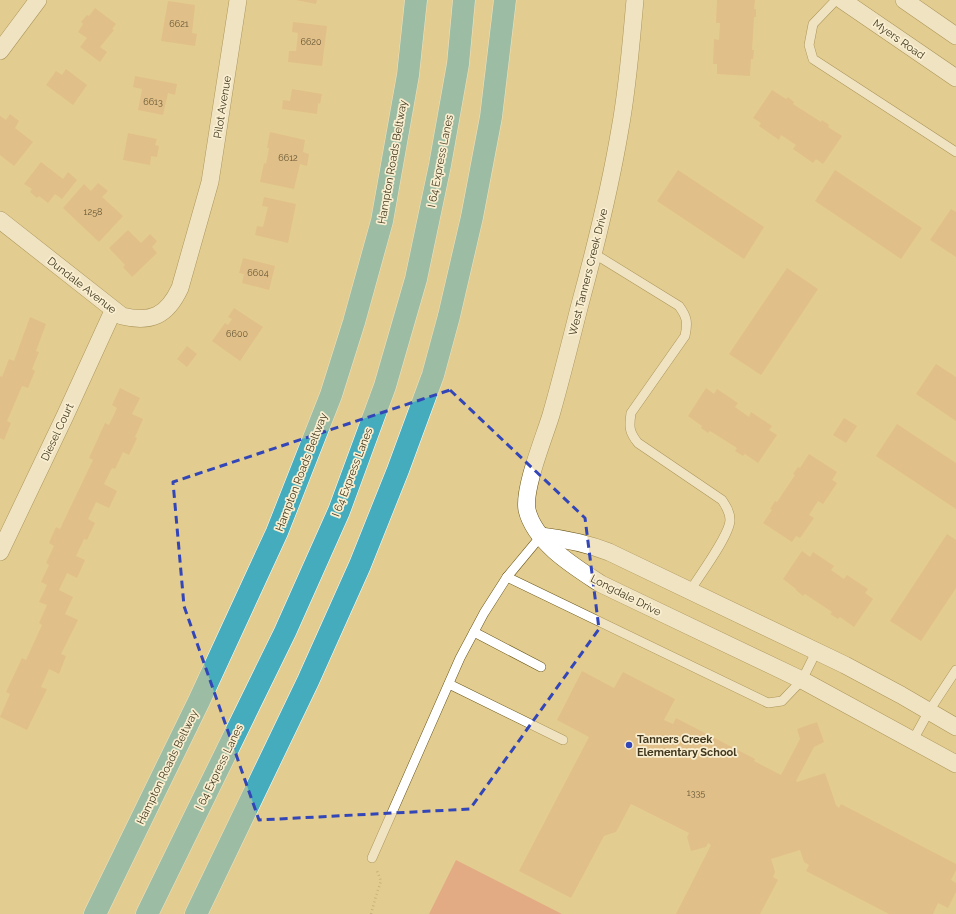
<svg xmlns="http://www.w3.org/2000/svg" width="956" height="914" viewBox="0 0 956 914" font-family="Raleway,sans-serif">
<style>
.green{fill:#e18475}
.building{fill:#dcb17f}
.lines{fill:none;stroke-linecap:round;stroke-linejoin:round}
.lane-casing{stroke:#685416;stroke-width:10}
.street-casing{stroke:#685416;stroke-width:18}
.highway-casing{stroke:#fff;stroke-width:23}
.path{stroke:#a69465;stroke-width:2.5;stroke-dasharray:1 3;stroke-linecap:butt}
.lane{stroke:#fff;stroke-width:9}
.street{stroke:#fff;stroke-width:17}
.highway{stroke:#45acbd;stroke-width:22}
.marked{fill:none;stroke:#3346b8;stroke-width:3;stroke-dasharray:8 5;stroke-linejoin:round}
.poi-dot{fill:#3346b8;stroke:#f9eed0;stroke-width:1.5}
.labels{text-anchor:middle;stroke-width:3.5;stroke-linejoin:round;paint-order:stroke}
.number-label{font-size:9px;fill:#675636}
.street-label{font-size:11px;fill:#40371e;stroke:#f9eed0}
.poi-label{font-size:11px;font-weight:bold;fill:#40371e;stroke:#f9eed0;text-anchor:start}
</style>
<rect width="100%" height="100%" fill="#e3cc8f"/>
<polygon class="green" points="456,860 562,914 429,914"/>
<g class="building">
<polygon points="296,0 317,0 316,4"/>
<polygon points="717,0 755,0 754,9 756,9 756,17 754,17 752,50 754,50 753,59 751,59 750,76 717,74 717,64 713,64 714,39 719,40 720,23 716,23"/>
<polygon points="168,1 195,5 192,33 197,34 195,46 161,41"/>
<polygon points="95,8 116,24 112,29 114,30 100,47 107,52 100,62 80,47 87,38 78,32 83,24 81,22 87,15 89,16"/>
<polygon points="293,22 327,26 322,66 288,62 289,51 296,51 298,33 292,32"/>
<polygon points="66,69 87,85 73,105 46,85 56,71 62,75"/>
<polygon points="135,76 177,84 175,95 168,93 163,115 138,110 142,89 133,87"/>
<polygon points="292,89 322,94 320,104 318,103 317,114 282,109 283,100 290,101"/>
<polygon points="772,90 786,99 788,97 794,102 793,104 821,122 822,120 829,125 828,127 842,136 823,164 816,159 813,163 793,149 796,145 781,135 779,140 759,126 761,123 753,118"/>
<polygon points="10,114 19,121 15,128 33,142 14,166 0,155 0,116 6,120"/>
<polygon points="270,132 305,140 303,152 309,154 307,166 300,164 294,189 260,182 264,163 266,164 269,148 267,148"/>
<polygon points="128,133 157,139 155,145 159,146 157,157 151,156 150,165 123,160"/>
<polygon points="41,162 63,179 68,172 77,180 62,199 55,194 48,203 39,196 37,198 30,192 32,189 24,184"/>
<polygon points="678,170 764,227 744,259 657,201"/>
<polygon points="835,170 922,228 901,259 815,201"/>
<polygon points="98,183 108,191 102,197 123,216 99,242 63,208 84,184 91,191"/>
<polygon points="264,197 296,204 288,243 255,235 257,226 263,227 268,207 262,206"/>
<polygon points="951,209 956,212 956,257 930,240"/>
<polygon points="128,230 141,243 150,234 157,241 152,247 157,253 132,277 123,267 125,265 109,248"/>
<polygon points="243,258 275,266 269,290 242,283 244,274 239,273"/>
<polygon points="787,268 818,289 761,375 729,354"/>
<polygon points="234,308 263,327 240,361 212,341 225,323 228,325 232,319 228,317"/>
<polygon points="30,317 46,324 36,351 39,352 32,369 35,371 28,388 22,386 7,421 11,423 4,440 0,438 0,376 2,377 9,359 14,361"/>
<polygon points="187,346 197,354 187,367 177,359"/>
<polygon points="936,364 956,377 956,421 916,394"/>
<polygon points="120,388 140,398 132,414 143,419 135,437 137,438 129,455 123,452 115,469 112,468 104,484 117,491 109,508 96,502 88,519 95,523 87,540 84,539 76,556 85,560 77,578 67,573 59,590 73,597 65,614 78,620 61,654 66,656 59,674 49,669 41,687 47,689 27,730 0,717 10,694 6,692 22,658 26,660 42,625 39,623 47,605 39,602 47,585 41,582 49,565 46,563 54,546 49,543 56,527 60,529 93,460 89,458 105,423 109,425 117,408 112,405"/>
<polygon points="706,388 714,394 717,389 738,403 735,407 749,417 751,412 772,426 769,430 777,435 758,463 745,454 743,456 735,451 737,448 710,431 708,433 701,428 702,426 688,416"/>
<polygon points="844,418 857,426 846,443 833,435"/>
<polygon points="897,424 956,463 956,509 876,456"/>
<polygon points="809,454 837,472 832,480 837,483 823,504 818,501 809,515 814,518 800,538 796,536 792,542 763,523 772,510 770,509 775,501 777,502 795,475 793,474 798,467 800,468"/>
<polygon points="947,534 956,540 956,588 921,641 890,621"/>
<polygon points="802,551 810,557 813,552 834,566 831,570 844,579 847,575 868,589 865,593 873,599 854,627 840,617 838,619 830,614 832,612 805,594 803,596 796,590 796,589 783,579"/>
<polygon points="582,671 614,688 623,672 675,699 664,720 673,724 676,718 755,759 754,761 781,775 800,739 797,729 817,722 824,742 814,747 796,781 797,782 825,773 836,805 839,808 841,804 956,864 956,870 951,880 956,883 956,892 948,908 938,903 933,914 889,914 806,871 809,865 804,862 800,850 771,859 775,872 773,877 778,880 760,914 676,914 711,845 708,843 706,847 691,851 687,837 689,833 631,804 616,832 604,836 571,898 519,871 589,737 557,720"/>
</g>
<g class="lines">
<defs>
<g id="lane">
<polyline points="836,0 813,24 809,45 813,59 956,152"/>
<path d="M593,253l86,53c8,11 9,16 6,30l-54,77c-2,14 -2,19 7,30l84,57c4,6 8,12 8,20 0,15 -31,56 -40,71"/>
<polyline points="507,577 768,703 782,701 802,680 816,652"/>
<polyline points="474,632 541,667"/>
<polyline points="449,684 563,740"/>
<polyline points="913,740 929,711 956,670"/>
<polyline points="372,858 460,658 484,613 507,577 541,536"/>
</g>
<g id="street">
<path d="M635,0c-4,43 -7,86 -15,129 -10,60 -25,120 -41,179 -9,36 -18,72 -28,107 -7,23 -28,74 -24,95 8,33 48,57 74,74l201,96 154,84"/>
<polyline points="842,0 956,78"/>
<polyline points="904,0 956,36"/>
<polyline points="0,51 38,0"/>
<path d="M0,220l122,96c29,7 45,0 58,-28l30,-106 28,-182"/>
<path d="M541,536c25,3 45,7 68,16l236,113 56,30 55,32"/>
<polyline points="0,552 65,416 113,311"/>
</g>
<g id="highway">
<polyline points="95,914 199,701 277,532 331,395 354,322 382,221 408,75 416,0"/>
<polyline points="147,914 285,632 339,511 385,386 416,279 440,165 458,64 464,0"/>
<polyline points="196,914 308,681 360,565 398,470 433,375 449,316 472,217 491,117 505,0"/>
</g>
</defs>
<use href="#lane" class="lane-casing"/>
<use href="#street" class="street-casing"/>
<use href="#highway" class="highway-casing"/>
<polyline class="path" points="371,914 376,896 381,881 377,871"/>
<use href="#lane" class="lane"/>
<use href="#street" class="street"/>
<use href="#highway" class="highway"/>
</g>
<path d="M0 0H956V914H0ZM450,390l135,128 14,111 -129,180 -211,11 -75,-214 -11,-124z" fill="#e3cc8f" fill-opacity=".55" fill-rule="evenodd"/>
<path class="marked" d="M450,390l135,128 14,111 -129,180 -211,11 -75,-214 -11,-124z"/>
<circle class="poi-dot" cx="629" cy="745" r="4"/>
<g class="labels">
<g class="number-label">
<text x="179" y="27">6621</text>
<text x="311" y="45">6620</text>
<text x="153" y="105">6613</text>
<text x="288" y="161">6612</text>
<text x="93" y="215">1258</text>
<text x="258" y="276">6604</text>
<text x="237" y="337">6600</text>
<text x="696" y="796">1335</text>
</g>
<g class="street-label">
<text transform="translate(899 39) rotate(35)" y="4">Myers Road</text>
<text transform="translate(222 107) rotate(-81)" y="4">Pilot Avenue</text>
<text transform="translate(440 161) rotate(-79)" y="4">I 64 Express Lanes</text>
<text transform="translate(392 162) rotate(-80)" y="4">Hampton Roads Beltway</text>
<text transform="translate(588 272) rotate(-76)" y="4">West Tanners Creek Drive</text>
<text transform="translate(82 285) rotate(38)" y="4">Dundale Avenue</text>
<text transform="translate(57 432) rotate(-65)" y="4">Diesel Court</text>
<text transform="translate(301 472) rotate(-69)" y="4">Hampton Roads Beltway</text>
<text transform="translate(352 472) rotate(-69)" y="4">I 64 Express Lanes</text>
<text transform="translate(626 595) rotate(27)" y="4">Longdale Drive</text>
<text transform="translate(167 767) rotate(-64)" y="4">Hampton Roads Beltway</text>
<text transform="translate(219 767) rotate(-64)" y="4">I 64 Express Lanes</text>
</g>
<g class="poi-label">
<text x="637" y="743">Tanners Creek<tspan x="637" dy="13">Elementary School</tspan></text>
</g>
</g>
</svg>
